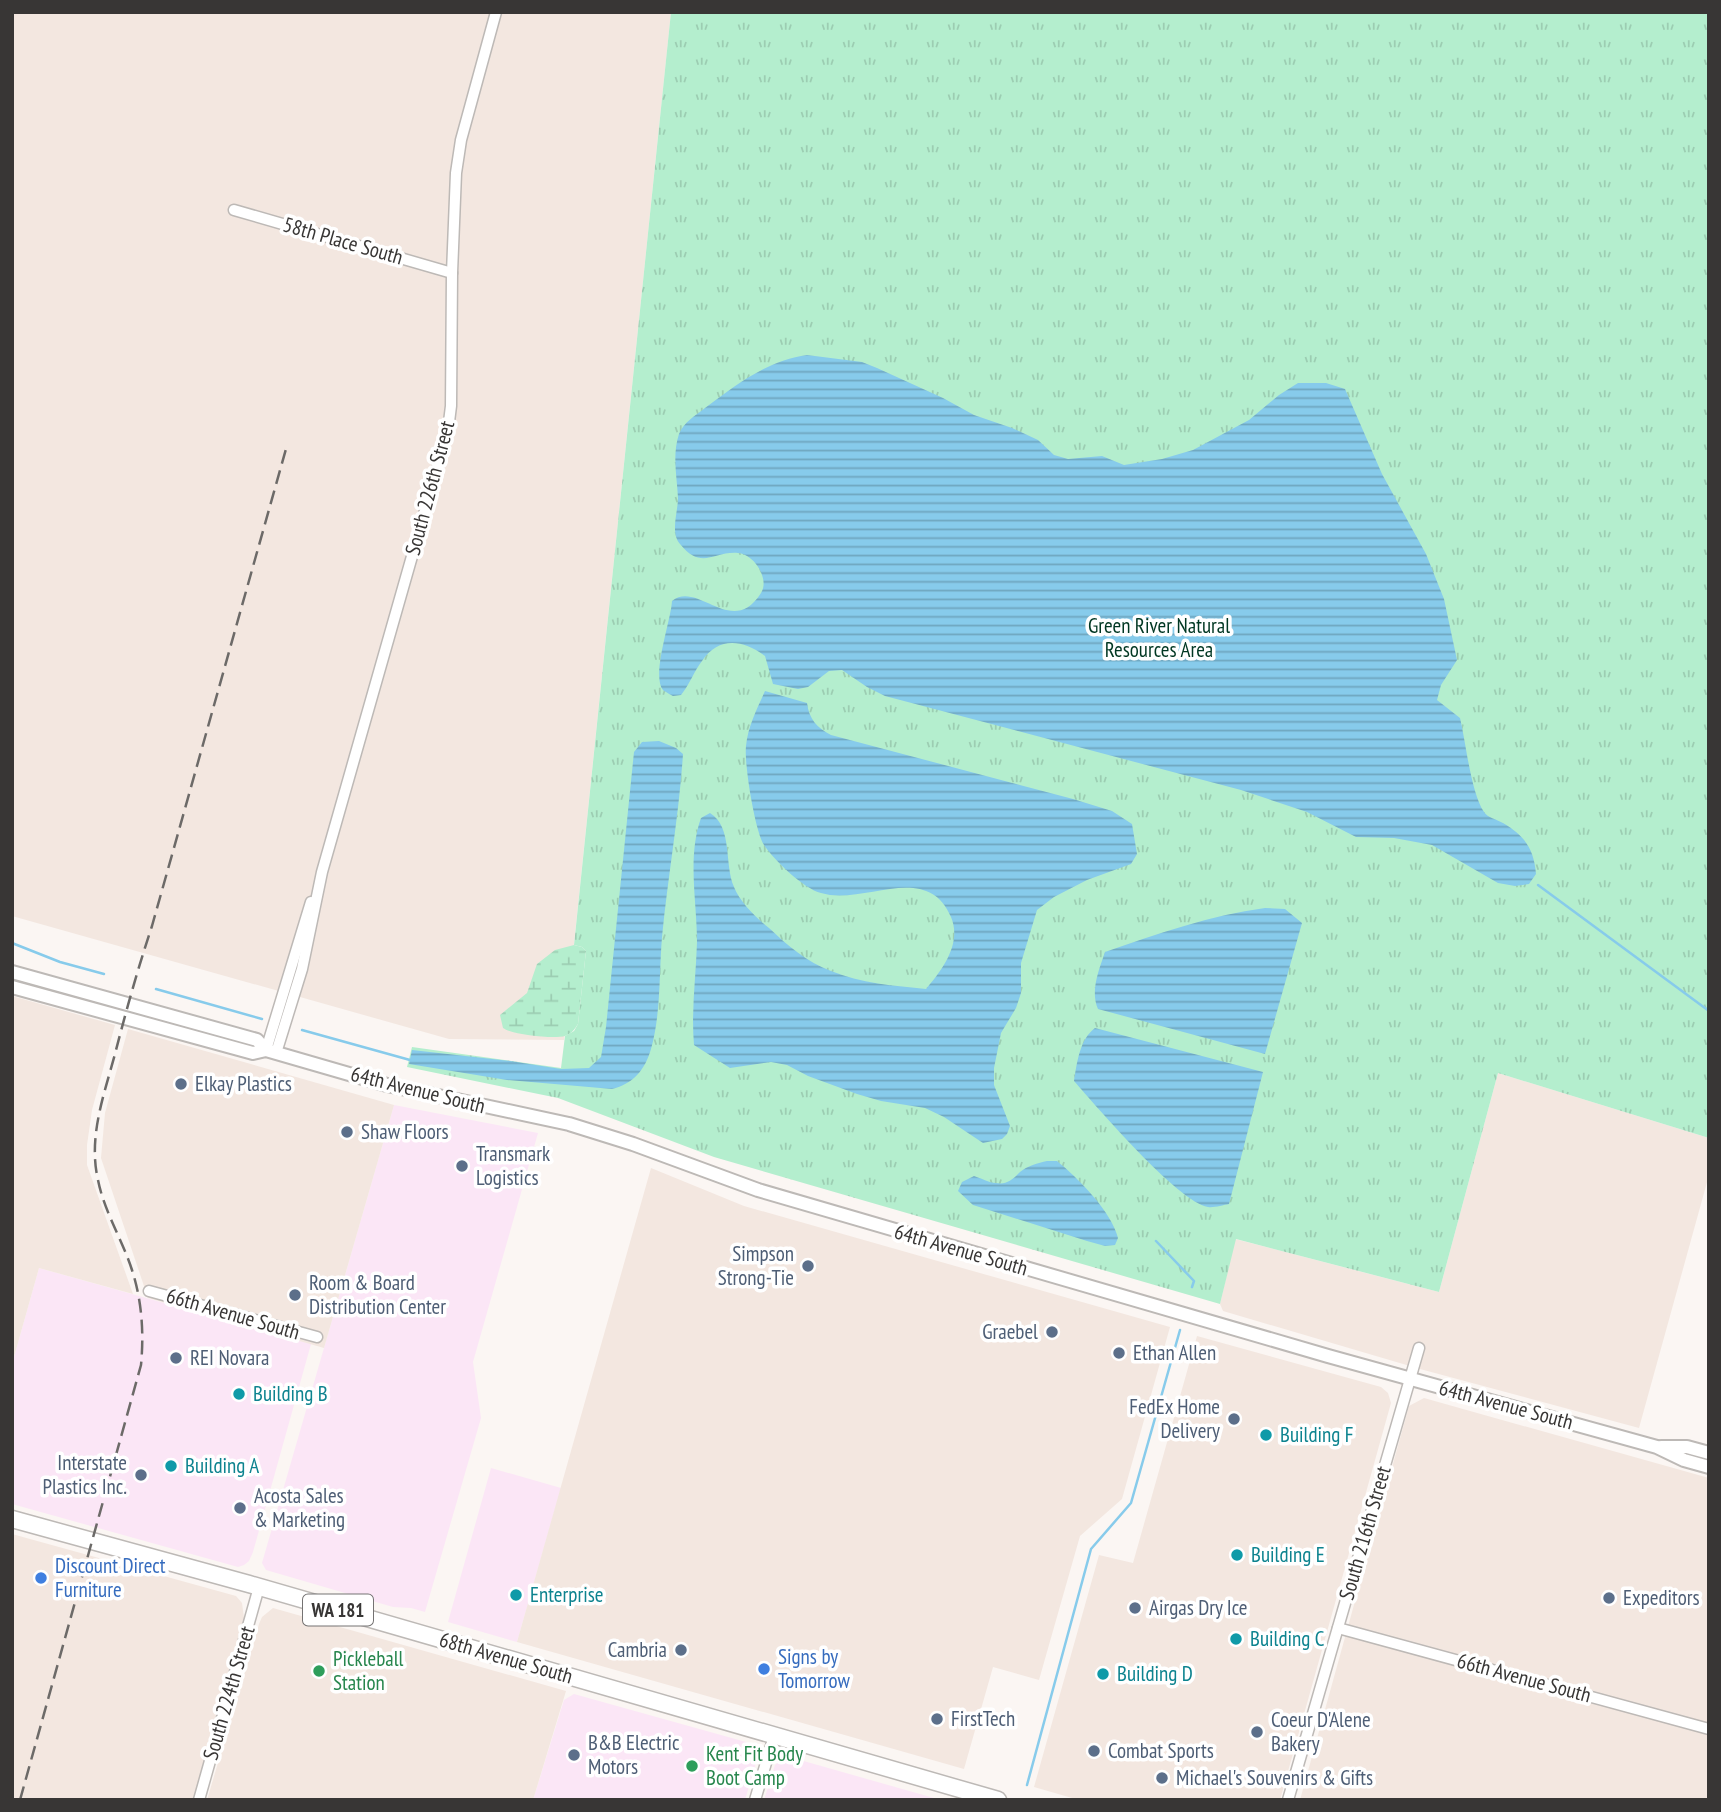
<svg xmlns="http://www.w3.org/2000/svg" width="1721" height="1812" viewBox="0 0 1721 1812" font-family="'PT Sans Narrow',sans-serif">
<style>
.commercial{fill:#fbe6f6}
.built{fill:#f3e7e0}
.wetland{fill:url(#wetland-marsh)}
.park{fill:url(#park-tufts)}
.water{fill:url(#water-rules)}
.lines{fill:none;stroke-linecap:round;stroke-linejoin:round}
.stream{stroke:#87cbeb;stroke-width:2.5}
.minor-casing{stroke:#bdb9b6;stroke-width:13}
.tertiary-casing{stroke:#bdb9b6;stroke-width:16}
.primary-casing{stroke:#bdb9b6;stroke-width:19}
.minor{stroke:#fff;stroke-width:10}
.tertiary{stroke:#fff;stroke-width:12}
.primary{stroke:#fff;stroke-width:16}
.rail{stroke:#6c6a68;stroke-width:2.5;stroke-dasharray:14 7;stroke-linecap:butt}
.service-dot{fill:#5c6f8a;stroke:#fff;stroke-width:2.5}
.culture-dot{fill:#0f9aa8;stroke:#fff;stroke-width:2.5}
.shop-dot{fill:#3f7fe0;stroke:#fff;stroke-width:2.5}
.leisure-dot{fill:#2e9e5b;stroke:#fff;stroke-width:2.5}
.labels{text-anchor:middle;stroke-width:7;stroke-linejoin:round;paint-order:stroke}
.shield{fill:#fff;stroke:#747272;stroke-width:2}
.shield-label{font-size:19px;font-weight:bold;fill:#383635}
.street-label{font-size:21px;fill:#383635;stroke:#fff}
.park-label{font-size:21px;fill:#003722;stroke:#fff}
.service-label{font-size:21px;fill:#4e5e75;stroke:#fff;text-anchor:start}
.culture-label{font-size:21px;fill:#0d838f;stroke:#fff;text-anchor:start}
.shop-label{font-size:21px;fill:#366cbe;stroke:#fff;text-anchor:start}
.leisure-label{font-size:21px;fill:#27864d;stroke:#fff;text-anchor:start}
</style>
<defs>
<pattern id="wetland-marsh" width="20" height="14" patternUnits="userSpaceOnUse" patternTransform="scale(1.75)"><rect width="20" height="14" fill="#b4eece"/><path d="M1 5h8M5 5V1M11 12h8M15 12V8" fill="none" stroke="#9ccdb2"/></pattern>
<pattern id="park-tufts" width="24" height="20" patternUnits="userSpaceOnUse" patternTransform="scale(1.75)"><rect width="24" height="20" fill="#b4eece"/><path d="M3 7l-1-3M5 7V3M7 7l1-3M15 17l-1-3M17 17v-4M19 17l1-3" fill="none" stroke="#9ccdb2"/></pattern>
<pattern id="water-rules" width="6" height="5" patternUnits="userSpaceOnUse" patternTransform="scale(1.75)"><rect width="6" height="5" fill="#87cbeb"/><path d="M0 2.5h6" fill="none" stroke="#6fa6bf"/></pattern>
</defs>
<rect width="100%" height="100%" fill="#fbf6f3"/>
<g class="commercial">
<polygon points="394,1105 538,1133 473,1362 481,1418 425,1612 411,1608 393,1607 266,1570 262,1563"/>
<polygon points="39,1268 311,1344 253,1552 249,1561 244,1565 238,1567 12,1504 12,1364"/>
<polygon points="491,1468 561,1488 517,1642 448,1622"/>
<polygon points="574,1694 746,1742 755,1755 756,1763 745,1800 533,1800 564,1700"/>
<polygon points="786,1756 941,1800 764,1800 775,1765"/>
</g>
<g class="built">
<polygon points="12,12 671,12 564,1040 449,1039 12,916"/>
<polygon points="12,996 115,1025 92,1110 87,1145 87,1165 133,1294 39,1268 12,1364"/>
<polygon points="128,1029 394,1105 324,1348 148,1298 101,1158 105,1113"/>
<polygon points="1498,1073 1709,1138 1709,1175 1639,1428 1420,1369 1223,1311 1220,1304 1235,1239 1439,1292"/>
<polygon points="651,1168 744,1206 1170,1327 1122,1499 1080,1536 1039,1680 993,1667 964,1769 517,1642"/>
<polygon points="1197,1336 1381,1387 1388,1393 1391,1403 1280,1800 1079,1800 1034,1787 1099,1555 1133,1563"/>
<polygon points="1424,1398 1709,1478 1709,1800 1300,1800 1409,1406"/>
<polygon points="12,1534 236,1596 242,1603 245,1625 195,1800 12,1800"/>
<polygon points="273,1608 566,1691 533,1800 207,1800 259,1624 262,1617"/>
</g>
<path class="wetland" d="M574,945l8,2 4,4 -8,73c-3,5 -7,10 -13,12 -11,3 -52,-1 -62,-8l-3,-13 27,-22 10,-29 18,-14z"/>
<polygon class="park" points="671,12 1709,12 1709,1138 1498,1073 1439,1292 1236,1239 1220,1304 714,1157 558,1098 407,1067 412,1047 561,1068 565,1036 574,1031 578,1024 586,951 582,947 574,945"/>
<g class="water">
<path d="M807,355l55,7 15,6 66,30 31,17 38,13 26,12 16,15 14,4 34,-3 22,9 38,-6 31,-9 56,-30 30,-25 19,-12h28l19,6 37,85 44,80 18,45 13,61 -16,25 -4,15 23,18c6,25 11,75 24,94 4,6 12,7 19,11 22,13 31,26 33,51l-7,10 -14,2 -17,-3 -66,-38 -38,-7 -38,-1 -49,-25 -66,-22 -356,-94 -18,-9 -25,-17 -13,1 -21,16 -10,2 -25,-5 -8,-28c-22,-16 -46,-20 -63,5 -8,10 -12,23 -21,34l-8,1c-2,-1 -9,-5 -10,-6 -12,-15 8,-69 9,-89 26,-21 60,38 89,-8 9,-14 -7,-39 -23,-40 -25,-2 -36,18 -58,-9 -10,-12 -2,-32 -2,-46 -1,-21 -6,-43 1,-64 5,-12 16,-18 26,-26 31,-23 63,-48 102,-53z"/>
<path d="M765,691l42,12c2,16 10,25 24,32l242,64 39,12 20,13 5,30 -6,10 -44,16 -33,17 -17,13 -16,53v30l-5,15 -15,25 -7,35v17l16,41 -3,8 -5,5 -19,4 -39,-26 -19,-9 -44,-7 -24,-7 -49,-18 -21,-11 -16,-3 -41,6 -36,-23c-3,-35 2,-68 3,-103 0,-41 -10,-85 4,-124l9,-5c23,14 14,51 24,74 6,15 22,31 35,41 18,17 38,34 62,43 29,12 64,15 95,18 17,-20 36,-46 25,-72 -24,-57 -87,-11 -130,-24 -17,-4 -47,-33 -57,-48 -9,-14 -20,-81 -18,-99 2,-20 11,-37 19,-55z"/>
<path d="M659,741l17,7 7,6c-4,61 -15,122 -21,183 -3,36 -1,77 -11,112 -6,21 -18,35 -39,40l-105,-9 -98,-16 3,-14 98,11 51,8 28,-1 12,-11 5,-30 28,-275 8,-10z"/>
<path d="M1265,908l20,1 17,14 -37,131 -167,-45c-8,-18 1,-39 7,-57 52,-18 106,-37 160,-44z"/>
<path d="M1095,1028l168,44 -34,132c-6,1 -15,4 -21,3 -30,-5 -112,-101 -134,-126 3,-19 6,-42 21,-53z"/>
<path d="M1047,1161h10c21,17 55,51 61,77l-3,7 -10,1 -18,-5 -114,-36 -15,-14 4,-9 12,-6c7,2 15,7 22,7 11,2 17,-4 24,-11 7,-6 18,-9 27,-11z"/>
</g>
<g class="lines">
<g class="stream">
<polyline points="1538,885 1709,1011"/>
<polyline points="12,943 60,962 104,974"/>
<polyline points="156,989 262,1019"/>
<polyline points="302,1030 410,1060"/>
<polyline points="1156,1241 1194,1281 1192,1287"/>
<polyline points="1027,1785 1091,1549 1131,1503 1180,1330"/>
</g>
<defs>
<g id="minor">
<polyline points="234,210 452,273"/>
<polyline points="266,1050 311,902"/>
<polyline points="276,1053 302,969 322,872 448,430 451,406 452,273 456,173 461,140 496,12"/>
<polyline points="149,1291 317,1337"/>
<polyline points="1338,1628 1709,1729"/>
<polyline points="199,1800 259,1587"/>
<polyline points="755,1800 774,1736"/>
<polyline points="1288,1800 1419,1348"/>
</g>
<g id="tertiary">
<polyline points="12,972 257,1040 266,1050"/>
<polyline points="12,987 253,1053 266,1050 387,1085 569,1124 633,1144 758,1190 1328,1356 1657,1447 1684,1460 1709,1467"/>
<polyline points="1661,1447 1687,1447 1709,1453"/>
</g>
<polyline id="primary" points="12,1519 249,1584 998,1800"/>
</defs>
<use href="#minor" class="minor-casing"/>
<use href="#tertiary" class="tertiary-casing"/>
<use href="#primary" class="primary-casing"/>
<use href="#minor" class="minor"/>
<use href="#tertiary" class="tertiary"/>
<use href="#primary" class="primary"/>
<path class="rail" d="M20,1800l121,-435c3,-32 1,-64 -9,-95 -10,-31 -28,-59 -34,-90 -10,-43 6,-85 17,-126 11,-43 23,-86 37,-128l134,-477"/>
</g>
<g class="service-dot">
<circle cx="181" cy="1084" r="7"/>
<circle cx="347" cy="1132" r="7"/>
<circle cx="462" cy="1166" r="7"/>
<circle cx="808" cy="1266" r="7"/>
<circle cx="295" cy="1295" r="7"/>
<circle cx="1052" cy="1332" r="7"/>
<circle cx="1119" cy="1353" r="7"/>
<circle cx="176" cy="1358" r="7"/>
<circle cx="1234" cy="1419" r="7"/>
<circle cx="141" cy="1475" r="7"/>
<circle cx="240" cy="1508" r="7"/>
<circle cx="1609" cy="1598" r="7"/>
<circle cx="1135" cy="1608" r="7"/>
<circle cx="681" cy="1650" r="7"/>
<circle cx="937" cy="1719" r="7"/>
<circle cx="1257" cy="1732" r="7"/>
<circle cx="1094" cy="1751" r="7"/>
<circle cx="574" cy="1755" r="7"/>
<circle cx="1162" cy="1778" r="7"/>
</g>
<g class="culture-dot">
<circle cx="239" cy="1394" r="7"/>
<circle cx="1266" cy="1435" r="7"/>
<circle cx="171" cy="1466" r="7"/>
<circle cx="1237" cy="1555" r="7"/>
<circle cx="516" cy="1595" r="7"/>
<circle cx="1236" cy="1639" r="7"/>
<circle cx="1103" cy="1674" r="7"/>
</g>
<g class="shop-dot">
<circle cx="41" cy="1578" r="7"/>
<circle cx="764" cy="1669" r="7"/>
</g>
<g class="leisure-dot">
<circle cx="319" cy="1671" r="7"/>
<circle cx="692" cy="1766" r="7"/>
</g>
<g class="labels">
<rect class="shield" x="303" y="1594.5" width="70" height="31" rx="5"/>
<g class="shield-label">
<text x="338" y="1617">WA 181</text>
</g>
<g class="street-label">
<text transform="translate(343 241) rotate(16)" y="7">58th Place South</text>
<text transform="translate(430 488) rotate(-75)" y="7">South 226th Street</text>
<text transform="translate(418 1090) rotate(14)" y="7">64th Avenue South</text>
<text transform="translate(961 1250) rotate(16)" y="7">64th Avenue South</text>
<text transform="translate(233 1314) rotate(16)" y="7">66th Avenue South</text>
<text transform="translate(1506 1405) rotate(15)" y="7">64th Avenue South</text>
<text transform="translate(1365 1533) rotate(-74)" y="7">South 216th Street</text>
<text transform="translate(506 1658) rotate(16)" y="7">68th Avenue South</text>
<text transform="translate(1524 1678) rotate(15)" y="7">66th Avenue South</text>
<text transform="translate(229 1693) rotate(-74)" y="7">South 224th Street</text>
</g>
<g class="park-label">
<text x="1159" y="633">Green River Natural<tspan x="1159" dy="24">Resources Area</tspan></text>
</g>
<g class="service-label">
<text x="195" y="1091">Elkay Plastics</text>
<text x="361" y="1139">Shaw Floors</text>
<text x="476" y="1161">Transmark<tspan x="476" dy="24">Logistics</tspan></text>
<text x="794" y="1261" text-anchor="end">Simpson<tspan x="794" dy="24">Strong-Tie</tspan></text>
<text x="309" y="1290">Room &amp; Board<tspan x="309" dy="24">Distribution Center</tspan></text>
<text x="1038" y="1339" text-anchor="end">Graebel</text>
<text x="1133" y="1360">Ethan Allen</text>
<text x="190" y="1365">REI Novara</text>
<text x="1220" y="1414" text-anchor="end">FedEx Home<tspan x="1220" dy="24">Delivery</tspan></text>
<text x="127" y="1470" text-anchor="end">Interstate<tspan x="127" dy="24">Plastics Inc.</tspan></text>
<text x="254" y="1503">Acosta Sales<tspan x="254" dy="24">&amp; Marketing</tspan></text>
<text x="1623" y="1605">Expeditors</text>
<text x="1149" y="1615">Airgas Dry Ice</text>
<text x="667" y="1657" text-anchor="end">Cambria</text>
<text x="951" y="1726">FirstTech</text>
<text x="1271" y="1727">Coeur D'Alene<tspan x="1271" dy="24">Bakery</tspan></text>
<text x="588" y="1750">B&amp;B Electric<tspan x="588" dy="24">Motors</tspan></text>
<text x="1108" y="1758">Combat Sports</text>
<text x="1176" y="1785">Michael's Souvenirs &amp; Gifts</text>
</g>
<g class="culture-label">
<text x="253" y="1401">Building B</text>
<text x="1280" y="1442">Building F</text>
<text x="185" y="1473">Building A</text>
<text x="1251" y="1562">Building E</text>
<text x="530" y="1602">Enterprise</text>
<text x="1250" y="1646">Building C</text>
<text x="1117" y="1681">Building D</text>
</g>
<g class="shop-label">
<text x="55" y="1573">Discount Direct<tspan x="55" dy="24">Furniture</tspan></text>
<text x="778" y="1664">Signs by<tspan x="778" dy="24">Tomorrow</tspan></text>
</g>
<g class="leisure-label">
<text x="333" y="1666">Pickleball<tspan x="333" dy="24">Station</tspan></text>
<text x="706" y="1761">Kent Fit Body<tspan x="706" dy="24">Boot Camp</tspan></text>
</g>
</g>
<rect width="1721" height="1812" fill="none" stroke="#383635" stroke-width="28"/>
</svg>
